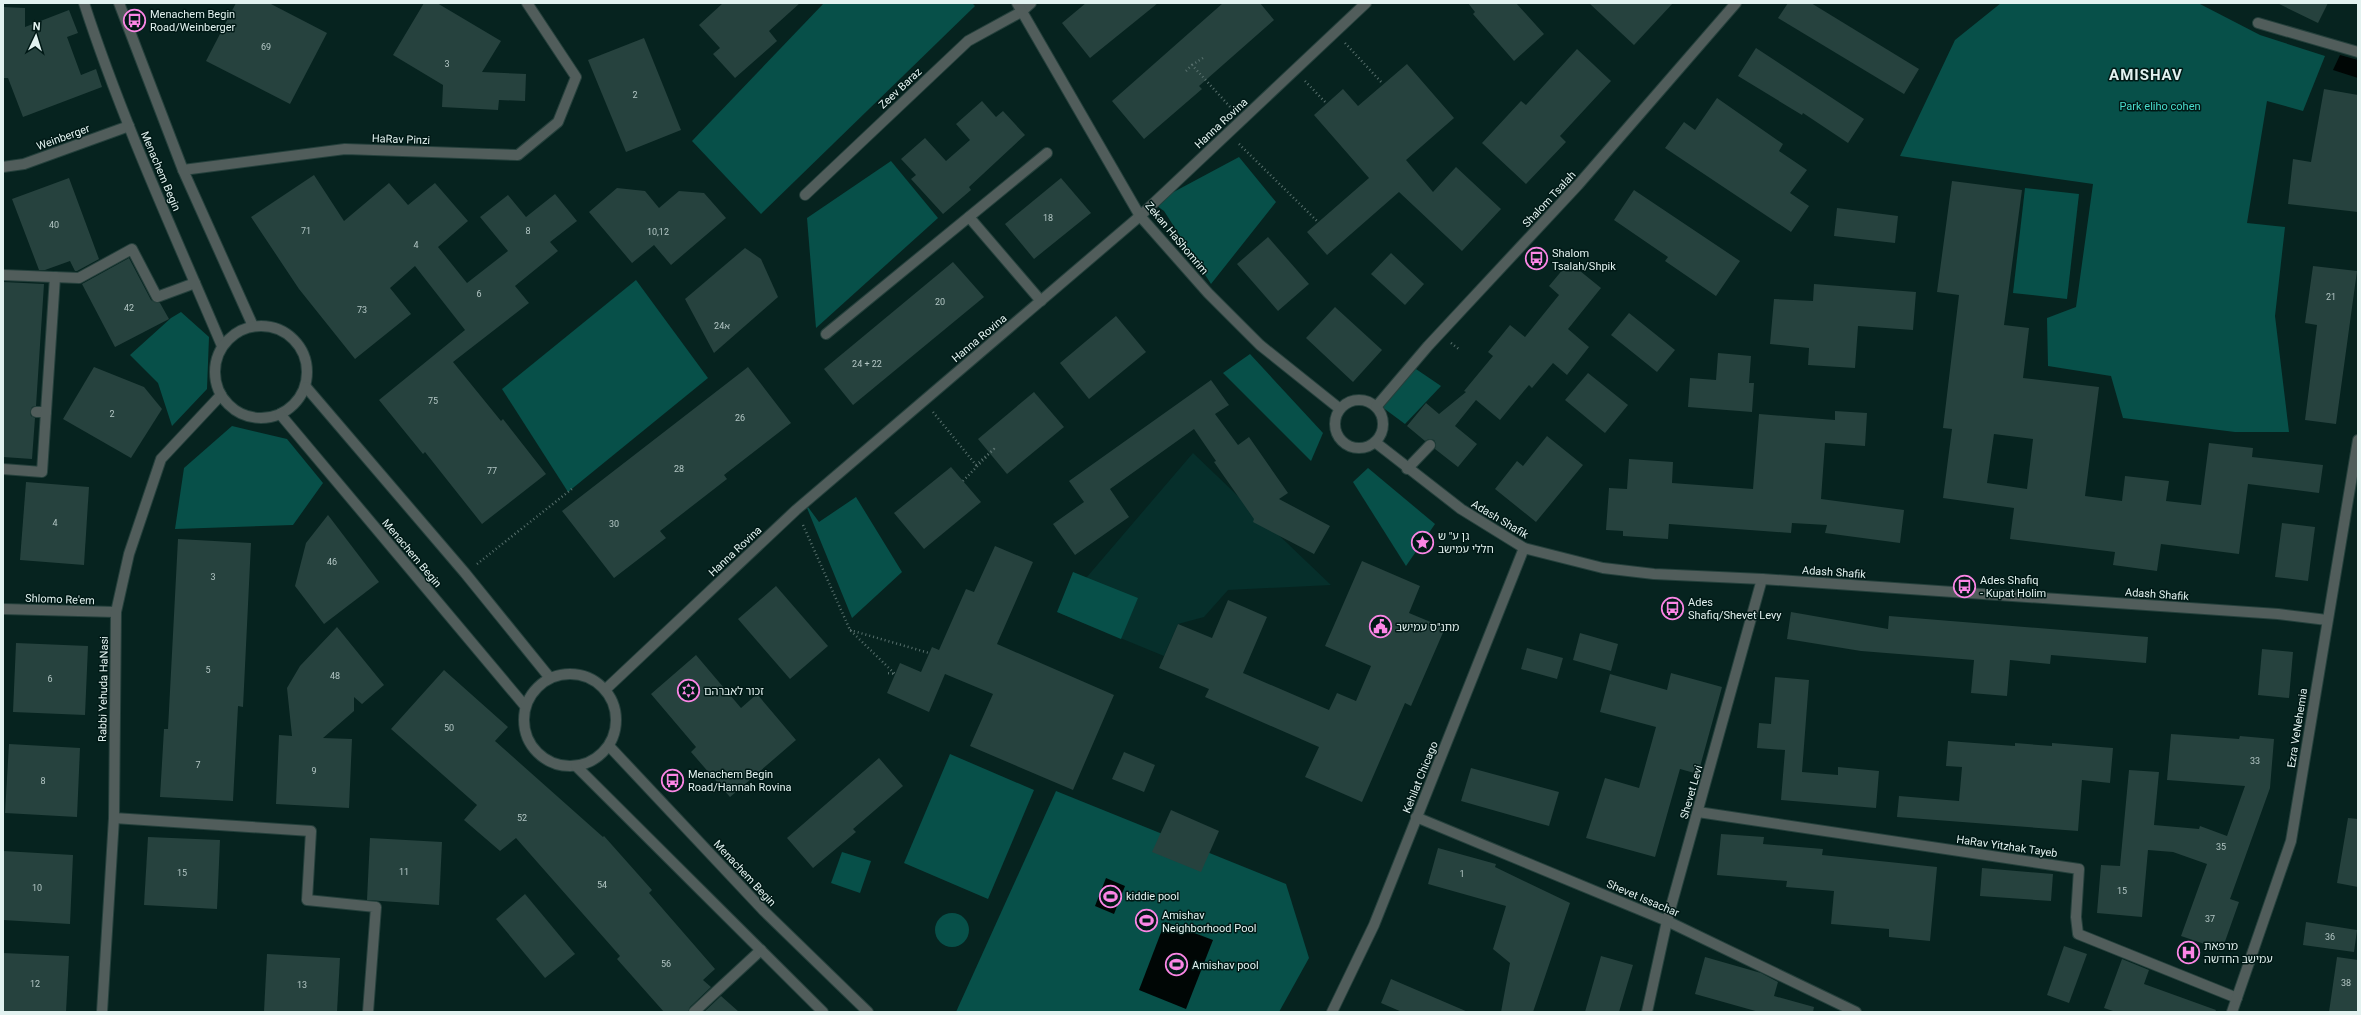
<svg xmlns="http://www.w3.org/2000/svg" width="2361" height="1015" viewBox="0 0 2361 1015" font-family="Roboto,'Noto Sans Hebrew',sans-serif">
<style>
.built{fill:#062f2b}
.green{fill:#075049}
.water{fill:#000605}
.building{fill:#26423e;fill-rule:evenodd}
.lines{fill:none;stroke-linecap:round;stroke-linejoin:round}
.service-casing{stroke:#25403c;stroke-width:12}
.pedestrian-casing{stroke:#25403c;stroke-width:12}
.minor-casing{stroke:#25403c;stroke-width:12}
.tertiary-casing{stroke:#25403c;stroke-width:12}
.path{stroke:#58706d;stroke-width:2.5;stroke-dasharray:1 3;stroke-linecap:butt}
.service{stroke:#515d5b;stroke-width:10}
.pedestrian{stroke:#515d5b;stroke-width:10}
.minor{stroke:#515d5b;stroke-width:10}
.tertiary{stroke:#515d5b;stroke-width:10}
.labels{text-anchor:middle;stroke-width:3;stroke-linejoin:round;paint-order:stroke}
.number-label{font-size:9px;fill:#b3c6c4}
.poi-label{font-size:11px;fill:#e2f2f0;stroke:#001916;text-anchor:start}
.street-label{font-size:11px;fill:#e2f2f0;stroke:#001916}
.park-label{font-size:11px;fill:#49dece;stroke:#001916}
.district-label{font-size:15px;font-weight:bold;letter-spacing:1px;fill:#e2f2f0;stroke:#001916}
</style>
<rect width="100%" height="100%" fill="#06231f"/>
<polygon class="built" points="1193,453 1331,585 1228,590 1204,617 1178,624 1164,656 1057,612"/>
<g class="green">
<polygon points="824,3 972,3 975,6 761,214 692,141"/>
<polygon points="2001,3 2198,3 2260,35 2325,56 2303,111 2267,101 2247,223 2285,227 2275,316 2289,432 2235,432 2123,418 2111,376 2048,366 2047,318 2076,307 2093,184 1900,156 1955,40"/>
<polygon points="1239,157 1276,202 1211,284 1164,211 1153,203"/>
<polygon points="891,161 938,218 816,328 807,218"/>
<polygon points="2025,188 2079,194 2067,299 2013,293"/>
<polygon points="636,280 708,378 568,492 502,389"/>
<polygon points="181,312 209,337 207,389 172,426 158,383 130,355 171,318"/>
<polygon points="1250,354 1323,433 1311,461 1223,373"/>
<polygon points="1413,367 1441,386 1405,424 1378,404"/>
<polygon points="232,426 287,439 323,483 293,525 175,529 184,468"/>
<polygon points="1368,468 1435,524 1406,566 1353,482"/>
<polygon points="856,497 902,572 852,618 805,503 819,522"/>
<polygon points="1073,572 1138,598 1121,639 1057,612"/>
<polygon points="950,754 1034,790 988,899 904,863"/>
<polygon points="1056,791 1286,884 1309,958 1279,1012 956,1012"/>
<polygon points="842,852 871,861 860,893 831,883"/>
<circle cx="952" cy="930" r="17"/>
</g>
<g class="water">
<polygon points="2340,55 2358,60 2358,78 2333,70"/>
<polygon points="1106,878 1125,886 1114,914 1095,906"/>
<polygon points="1165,922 1213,940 1186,1009 1139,990"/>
</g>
<g class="building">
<polygon points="236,3 269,3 327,33 290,104 206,61"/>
<polygon points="424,3 437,3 501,41 482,72 526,74 525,101 499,100 498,110 442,107 443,85 393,55"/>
<polygon points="723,3 800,3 769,31 777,41 735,78 713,54 720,48 699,25"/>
<polygon points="1086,3 1158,3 1090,58 1062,23"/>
<polygon points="1223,3 1260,3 1274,20 1199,86 1202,89 1144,139 1112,101"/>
<polygon points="1468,3 1516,3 1544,34 1514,61 1473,14 1475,12"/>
<polygon points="1589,3 1673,3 1634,45"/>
<polygon points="1788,3 1811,3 1919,69 1904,94 1778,18"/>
<polygon points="2277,3 2328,3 2318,23"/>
<polygon points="3,7 25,8 25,27 69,10 78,33 67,37 81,75 96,69 102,87 23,117 8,78 3,78"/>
<polygon points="644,38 681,130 626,152 588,60"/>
<polygon points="1756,48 1864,119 1848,143 1803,113 1802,115 1738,76"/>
<polygon points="1577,49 1611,81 1560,136 1566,142 1526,184 1482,143 1521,101 1526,105"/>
<polygon points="1407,64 1454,118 1406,160 1433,192 1456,167 1501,209 1462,251 1399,192 1327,255 1307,232 1369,178 1314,115 1343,89 1358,106"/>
<polygon points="2324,89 2358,95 2358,212 2288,204 2293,159 2311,162"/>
<polygon points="1717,98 1783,144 1779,151 1807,170 1790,193 1809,206 1791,232 1665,148 1684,122 1695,130"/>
<polygon points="982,101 996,117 1003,111 1025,135 969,187 971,190 943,214 911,179 916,175 901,159 925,138 946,161 970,140 956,124"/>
<polygon points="314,175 344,221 389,183 408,205 435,183 468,221 438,247 467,283 508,251 480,217 508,195 526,217 555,194 577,221 550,242 558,251 515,286 529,303 453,362 501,421 503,419 546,474 482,524 425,452 423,454 379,400 465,330 415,266 390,288 411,314 355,359 299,289 251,217"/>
<polygon points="69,178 99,259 77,271 75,271 70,261 45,270 39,270 12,199"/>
<polygon points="1061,178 1091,213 1034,259 1005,224"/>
<path d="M1952,181l70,9 -18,135 25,3 -6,50 76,9 -14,109 37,5 3,-25 44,5 -3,20 35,4 8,-62 44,5 -1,9 71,8 -4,28 -71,-9 -9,70 -78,-10 -4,27 -44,-6 2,-13 -105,-13 4,-31 -71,-10 9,-69 -9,-1 16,-133 -22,-3zM1994,434l39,5 -6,50 -40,-6z"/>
<polygon points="617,188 645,191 659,208 679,191 704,193 726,218 671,265 654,245 632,263 589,212"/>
<polygon points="1634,190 1740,261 1716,296 1665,261 1668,257 1614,220"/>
<polygon points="1837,208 1898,216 1895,243 1834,236"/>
<polygon points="1268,237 1309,284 1278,311 1237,264"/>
<polygon points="745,248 761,259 778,297 714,353 685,299"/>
<polygon points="1391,253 1424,284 1405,305 1371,274"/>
<polygon points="129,258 151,300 156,303 160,303 169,319 115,347 82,284"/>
<polygon points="953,262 984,297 853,405 824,369"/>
<polygon points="1569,262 1601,288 1568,329 1589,347 1567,375 1553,363 1532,388 1529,385 1500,420 1476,400 1455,426 1477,444 1458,467 1435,449 1436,444 1434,440 1429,439 1425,441 1407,426 1426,403 1439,414 1466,392 1464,391 1493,356 1488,352 1510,325 1525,337 1559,295 1549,286"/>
<polygon points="2313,266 2357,271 2336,424 2305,420 2317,325 2305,323"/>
<polygon points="3,282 44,284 36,406 32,407 30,412 31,416 35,418 32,459 3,457"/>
<polygon points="1814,284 1916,292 1913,330 1858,326 1855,368 1808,365 1809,348 1770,344 1774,299 1813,301"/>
<polygon points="1335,307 1382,350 1353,382 1306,338"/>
<polygon points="1629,313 1675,350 1657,372 1611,335"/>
<polygon points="1116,316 1146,352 1089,399 1060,363"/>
<polygon points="1718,353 1751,356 1749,383 1754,383 1752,412 1688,407 1690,378 1716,380"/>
<polygon points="94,367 144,387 162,409 131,458 63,419"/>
<polygon points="748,367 791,423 724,475 727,479 660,531 666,538 614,578 562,511"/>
<polygon points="1588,373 1628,405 1605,433 1565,400"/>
<polygon points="1211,380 1229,405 1215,414 1238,445 1249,437 1288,493 1279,499 1330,526 1314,554 1253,522 1254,519 1214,462 1216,461 1194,429 1110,489 1129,517 1075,555 1053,524 1084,502 1069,481"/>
<polygon points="1034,392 1064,427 1007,474 978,439"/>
<polygon points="1835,411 1867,413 1865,446 1825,443 1821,499 1904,510 1900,543 1825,533 1827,525 1792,523 1791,533 1669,524 1668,539 1623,536 1623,531 1606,530 1609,488 1627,489 1629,459 1673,462 1672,483 1753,489 1759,414 1835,420"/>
<polygon points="1547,436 1583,465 1536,522 1495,489 1517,461 1523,466"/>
<polygon points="951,467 981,502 924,549 894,513"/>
<polygon points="26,482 89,487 84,565 20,560"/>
<polygon points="328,515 379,582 324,624 295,586 306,543"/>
<polygon points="2282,523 2315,527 2308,581 2275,577"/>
<polygon points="178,539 251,543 243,707 238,706 233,801 160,797 164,729 168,729"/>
<polygon points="995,546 1033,562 997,644 1114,695 1073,790 970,746 993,694 945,674 929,712 887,693 900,663 921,672 932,647 939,650 966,589 974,592"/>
<polygon points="1362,561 1420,586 1409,613 1445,628 1411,706 1405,703 1362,802 1305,777 1319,747 1205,697 1209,689 1159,668 1178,624 1212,638 1228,600 1267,617 1243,673 1329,710 1337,693 1356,701 1371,666 1325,646"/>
<polygon points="776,586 828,646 790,679 738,619"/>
<polygon points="1791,612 1888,629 1889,616 2148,637 2146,663 2051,655 2050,664 2010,660 2007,696 1971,693 1974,660 1861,651 1787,639"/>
<polygon points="337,627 384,685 362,704 354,697 354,711 323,738 352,739 349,808 276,804 279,735 292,736 287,688 300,666"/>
<polygon points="1580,633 1618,644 1611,671 1573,660"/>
<polygon points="16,643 88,646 85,715 13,712"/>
<polygon points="1527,648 1563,658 1557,679 1521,669"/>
<polygon points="2262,649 2293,652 2289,698 2258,695"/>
<polygon points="696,655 741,708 757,694 796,740 730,797 691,752 696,747 651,694"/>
<polygon points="444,670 508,727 495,741 603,837 604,836 652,890 649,893 715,969 703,980 711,987 690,1007 688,1012 664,1012 617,959 620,956 516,838 500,851 464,820 477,805 391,729"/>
<polygon points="1671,673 1722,687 1698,774 1680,769 1655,857 1586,838 1605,778 1639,788 1656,727 1600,712 1610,674 1667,690"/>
<polygon points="1775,677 1809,680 1802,772 1838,775 1838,767 1879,771 1876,808 1781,800 1785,750 1757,748 1759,723 1771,724"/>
<polygon points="2171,734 2239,739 2240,736 2274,739 2270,788 2230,899 2239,902 2222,950 2181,936 2207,864 2173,852 2148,850 2142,917 2097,913 2101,865 2120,866 2129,770 2159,772 2154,825 2199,829 2200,826 2227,836 2245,786 2167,780"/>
<polygon points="1948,741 2015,746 2015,743 2052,746 2052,743 2113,748 2110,783 2082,780 2078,831 1897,817 1899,796 1959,801 1962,767 1946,766"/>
<polygon points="9,744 80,748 77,817 5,813"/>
<polygon points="1124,752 1155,765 1144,792 1112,779"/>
<polygon points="879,758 903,786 853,829 856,832 813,868 787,838"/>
<polygon points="1471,768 1559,792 1549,826 1461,801"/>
<polygon points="1171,810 1219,831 1201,872 1152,852"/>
<polygon points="2348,818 2358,819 2358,887 2337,883"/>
<polygon points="1721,834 1764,837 1763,844 1823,849 1822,855 1937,867 1930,941 1889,937 1889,929 1831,924 1834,891 1786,887 1787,881 1717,875"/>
<polygon points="148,837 220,840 217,909 144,905"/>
<polygon points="370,838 442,842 439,905 367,900"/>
<polygon points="1438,848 1496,864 1495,867 1570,903 1533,1012 1501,1012 1510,963 1493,949 1506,906 1428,884"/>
<polygon points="3,851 73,855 70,924 3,920"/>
<polygon points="1982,868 2053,874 2051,901 1980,896"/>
<polygon points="525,894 575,954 545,978 496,919"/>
<polygon points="2306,922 2357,930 2354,952 2303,945"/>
<polygon points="2064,946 2087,954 2069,1003 2047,995"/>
<polygon points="3,953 69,956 66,1012 3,1012"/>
<polygon points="267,954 340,958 337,1012 264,1012"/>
<polygon points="1601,956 1633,965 1619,1012 1585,1012"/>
<polygon points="1705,957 1761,973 1778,982 1774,996 1814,1007 1813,1012 1759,1012 1695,994"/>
<polygon points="2337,957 2358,960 2358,1012 2329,1012"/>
<polygon points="2122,959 2149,970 2144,984 2216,1010 2215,1012 2116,1012 2104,1008"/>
<polygon points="1391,979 1468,1012 1402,1012 1381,1003"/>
<polygon points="721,996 739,1012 704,1012"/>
</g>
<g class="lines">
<defs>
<g id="service">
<polyline points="969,217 1041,301"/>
<polyline points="826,334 1047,153"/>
<polyline points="114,818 311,831 307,900 376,907 368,1012"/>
</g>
<polyline id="pedestrian" points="694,1012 761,950"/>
<g id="minor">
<polyline points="2258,23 2358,52"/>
<polyline points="3,167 24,164 129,126"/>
<polyline points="183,170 345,149 518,155 558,122 576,77 527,3"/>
<polyline points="805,195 968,41 1021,12 1031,3"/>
<polyline points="3,275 79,278 132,249 157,297 195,283"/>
<polyline points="36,412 46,412"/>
<polyline points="3,469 42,472 55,277"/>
<polyline points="1407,469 1430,445"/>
<polyline points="3,609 116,612"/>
<polyline points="606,689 796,510 1140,216 1366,3"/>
<polyline points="1698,812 2079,869 2076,917 2078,934 2237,998"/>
<polyline points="1416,817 1667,921 1856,1012"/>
<polyline points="102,1012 114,818 116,612 129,554 161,459 221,395"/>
<polyline points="1332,1012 1374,925 1524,548"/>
<polyline points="1647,1012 1667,921 1762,579"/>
</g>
<g id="tertiary">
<path d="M84,3c38,117 90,230 138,343"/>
<polyline points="119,3 183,170 253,326"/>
<polyline points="1017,3 1140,216 1208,293 1260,345 1340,409"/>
<circle cx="261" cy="372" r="46"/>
<polyline points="306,387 465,573 550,678"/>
<circle cx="1359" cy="424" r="24"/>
<polyline points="1376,407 1428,346 1578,185 1736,3"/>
<polyline points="280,414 525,706"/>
<polyline points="1375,442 1461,509 1524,548 1603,568 1654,574 1762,579 2278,614 2327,620"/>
<circle cx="570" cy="720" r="46"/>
<polyline points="609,746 764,911 868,1012"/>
<polyline points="576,766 823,1012"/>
<polyline points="2232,1012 2291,841 2358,440"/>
</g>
</defs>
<use href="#service" class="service-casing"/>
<use href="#pedestrian" class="pedestrian-casing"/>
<use href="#minor" class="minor-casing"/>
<use href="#tertiary" class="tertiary-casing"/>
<g class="path">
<polyline points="1345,43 1383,84"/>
<polyline points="1192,65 1203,58"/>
<polyline points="1186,71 1192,65 1232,109"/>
<polyline points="1305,81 1327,104"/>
<polyline points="1239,144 1318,222"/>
<polyline points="1451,343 1460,350"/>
<polyline points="933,412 976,465 994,449 963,481"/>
<polyline points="803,525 850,630 895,674 887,673"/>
<polyline points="477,564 573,488"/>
<polyline points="850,630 929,653"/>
</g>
<use href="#service" class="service"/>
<use href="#pedestrian" class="pedestrian"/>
<use href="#minor" class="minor"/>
<use href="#tertiary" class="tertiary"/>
</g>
<defs>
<symbol id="bus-ring" viewBox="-11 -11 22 22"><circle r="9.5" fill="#001916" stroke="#fb86e5" stroke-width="1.5"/><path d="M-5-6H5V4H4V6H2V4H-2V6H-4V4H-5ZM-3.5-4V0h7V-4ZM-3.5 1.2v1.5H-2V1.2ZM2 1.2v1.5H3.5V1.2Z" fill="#fb86e5"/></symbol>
<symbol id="sight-ring" viewBox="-11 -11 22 22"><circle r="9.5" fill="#001916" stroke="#fb86e5" stroke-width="1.5"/><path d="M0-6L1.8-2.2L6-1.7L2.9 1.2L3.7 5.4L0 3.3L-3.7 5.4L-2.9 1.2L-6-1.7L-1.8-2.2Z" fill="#fb86e5"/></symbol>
<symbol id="civic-ring" viewBox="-11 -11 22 22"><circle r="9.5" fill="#001916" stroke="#fb86e5" stroke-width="1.5"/><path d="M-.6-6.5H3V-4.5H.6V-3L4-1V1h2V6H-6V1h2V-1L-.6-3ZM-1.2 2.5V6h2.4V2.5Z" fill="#fb86e5"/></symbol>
<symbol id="synagogue-ring" viewBox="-11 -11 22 22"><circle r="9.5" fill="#001916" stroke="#fb86e5" stroke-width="1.5"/><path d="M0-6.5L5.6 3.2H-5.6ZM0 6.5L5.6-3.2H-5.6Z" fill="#fb86e5"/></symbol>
<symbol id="stadium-ring" viewBox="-11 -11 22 22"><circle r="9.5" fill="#001916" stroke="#fb86e5" stroke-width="1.5"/><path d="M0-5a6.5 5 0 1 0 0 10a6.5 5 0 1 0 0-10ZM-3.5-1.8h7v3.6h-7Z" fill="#fb86e5"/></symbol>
<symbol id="hospital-ring" viewBox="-11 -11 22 22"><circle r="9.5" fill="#001916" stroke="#fb86e5" stroke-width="1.5"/><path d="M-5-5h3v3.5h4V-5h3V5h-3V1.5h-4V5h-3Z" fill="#fb86e5"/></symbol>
</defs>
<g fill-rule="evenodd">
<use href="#bus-ring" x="122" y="8" width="25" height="25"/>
<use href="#bus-ring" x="1524" y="246" width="25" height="25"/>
<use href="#sight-ring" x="1410" y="530" width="25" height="25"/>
<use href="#bus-ring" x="1952" y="574" width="25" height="25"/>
<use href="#bus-ring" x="1660" y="596" width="25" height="25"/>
<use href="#civic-ring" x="1368" y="614" width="25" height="25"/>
<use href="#synagogue-ring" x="676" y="678" width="25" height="25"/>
<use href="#bus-ring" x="660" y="768" width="25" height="25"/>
<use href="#stadium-ring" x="1098" y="884" width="25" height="25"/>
<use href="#stadium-ring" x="1134" y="908" width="25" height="25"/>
<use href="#hospital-ring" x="2176" y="940" width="25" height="25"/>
<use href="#stadium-ring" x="1164" y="952" width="25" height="25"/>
</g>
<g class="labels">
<g class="number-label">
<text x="266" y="50">69</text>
<text x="447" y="67">3</text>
<text x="635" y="98">2</text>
<text x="1048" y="221">18</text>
<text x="54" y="228">40</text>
<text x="306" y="234">71</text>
<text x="528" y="234">8</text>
<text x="658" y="235">10,12</text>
<text x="416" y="248">4</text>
<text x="479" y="297">6</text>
<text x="2331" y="300">21</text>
<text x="940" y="305">20</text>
<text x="129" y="311">42</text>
<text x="362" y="313">73</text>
<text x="722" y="329">24א</text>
<text x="867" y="367">24 + 22</text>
<text x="433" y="404">75</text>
<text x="112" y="417">2</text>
<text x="740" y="421">26</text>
<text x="679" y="472">28</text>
<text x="492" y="474">77</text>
<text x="55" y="526">4</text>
<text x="614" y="527">30</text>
<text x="332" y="565">46</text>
<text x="213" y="580">3</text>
<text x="208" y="673">5</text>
<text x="335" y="679">48</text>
<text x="50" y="682">6</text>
<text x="449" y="731">50</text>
<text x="2255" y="764">33</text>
<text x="198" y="768">7</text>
<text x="314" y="774">9</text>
<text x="43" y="784">8</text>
<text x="522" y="821">52</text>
<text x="2221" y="850">35</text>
<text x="404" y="875">11</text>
<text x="182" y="876">15</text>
<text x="1462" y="877">1</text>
<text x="602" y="888">54</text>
<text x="37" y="891">10</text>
<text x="2122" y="894">15</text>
<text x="2210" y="922">37</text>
<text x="2330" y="940">36</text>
<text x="666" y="967">56</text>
<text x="2346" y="986">38</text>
<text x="35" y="987">12</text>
<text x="302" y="988">13</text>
</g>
<g class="poi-label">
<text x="150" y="18">Menachem Begin<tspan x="150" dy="13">Road/Weinberger</tspan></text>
<text x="1552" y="257">Shalom<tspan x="1552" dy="13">Tsalah/Shpik</tspan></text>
<text x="1438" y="540">גן ע" ש<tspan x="1438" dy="13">חללי עמישב</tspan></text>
<text x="1980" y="584">Ades Shafiq<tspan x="1980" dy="13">- Kupat Holim</tspan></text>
<text x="1688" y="606">Ades<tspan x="1688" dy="13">Shafiq/Shevet Levy</tspan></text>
<text x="1396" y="631">מתנ"ס עמישב</text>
<text x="704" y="695">זכור לאברהם</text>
<text x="688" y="778">Menachem Begin<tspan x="688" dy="13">Road/Hannah Rovina</tspan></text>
<text x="1126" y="900">kiddie pool</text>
<text x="1162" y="919">Amishav<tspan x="1162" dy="13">Neighborhood Pool</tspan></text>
<text x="2204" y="950">מרפאת<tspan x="2204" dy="13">עמישב החדשה</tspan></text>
<text x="1192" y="969">Amishav pool</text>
</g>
<g class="street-label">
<text transform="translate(900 88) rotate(-43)" y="4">Zeev Baraz</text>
<text transform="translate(1221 123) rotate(-43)" y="4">Hanna Rovina</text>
<text transform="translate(63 137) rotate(-20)" y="4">Weinberger</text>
<text transform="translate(401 139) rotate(2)" y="4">HaRav Pinzi</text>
<text transform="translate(161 171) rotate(67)" y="4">Menachem Begin</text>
<text transform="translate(1549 199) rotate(-47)" y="4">Shalom Tsalah</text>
<text transform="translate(1177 238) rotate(50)" y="4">Zekan HaShomrim</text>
<text transform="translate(979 338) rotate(-40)" y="4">Hanna Rovina</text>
<text transform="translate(1500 519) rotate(31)" y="4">Adash Shafik</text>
<text transform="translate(735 551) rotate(-43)" y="4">Hanna Rovina</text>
<text transform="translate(412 553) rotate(50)" y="4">Menachem Begin</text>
<text transform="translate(1834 572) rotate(4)" y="4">Adash Shafik</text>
<text transform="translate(2157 594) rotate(4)" y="4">Adash Shafik</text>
<text transform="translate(60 599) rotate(2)" y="4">Shlomo Re'em</text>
<text transform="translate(103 689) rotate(-89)" y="4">Rabbi Yehuda HaNasi</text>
<text transform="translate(2297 728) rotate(-81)" y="4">Ezra VeNehemia</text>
<text transform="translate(1420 777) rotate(-68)" y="4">Kehilat Chicago</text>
<text transform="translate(1691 792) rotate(-74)" y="4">Shevet Levi</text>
<text transform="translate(2007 846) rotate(8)" y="4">HaRav Yitzhak Tayeb</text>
<text transform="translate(745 873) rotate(47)" y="4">Menachem Begin</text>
<text transform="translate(1643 898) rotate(23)" y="4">Shevet Issachar</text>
</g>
<g class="park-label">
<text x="2160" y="110">Park eliho cohen</text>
</g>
<g class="district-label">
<text x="2146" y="80">AMISHAV</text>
</g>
</g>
<rect width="2361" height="1015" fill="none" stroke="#e2f2f0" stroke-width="8"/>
<g transform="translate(36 36) rotate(4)" stroke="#001916" stroke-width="3" paint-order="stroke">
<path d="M0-3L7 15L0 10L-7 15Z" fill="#e2f2f0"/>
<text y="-6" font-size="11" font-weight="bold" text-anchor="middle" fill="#e2f2f0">N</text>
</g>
</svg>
